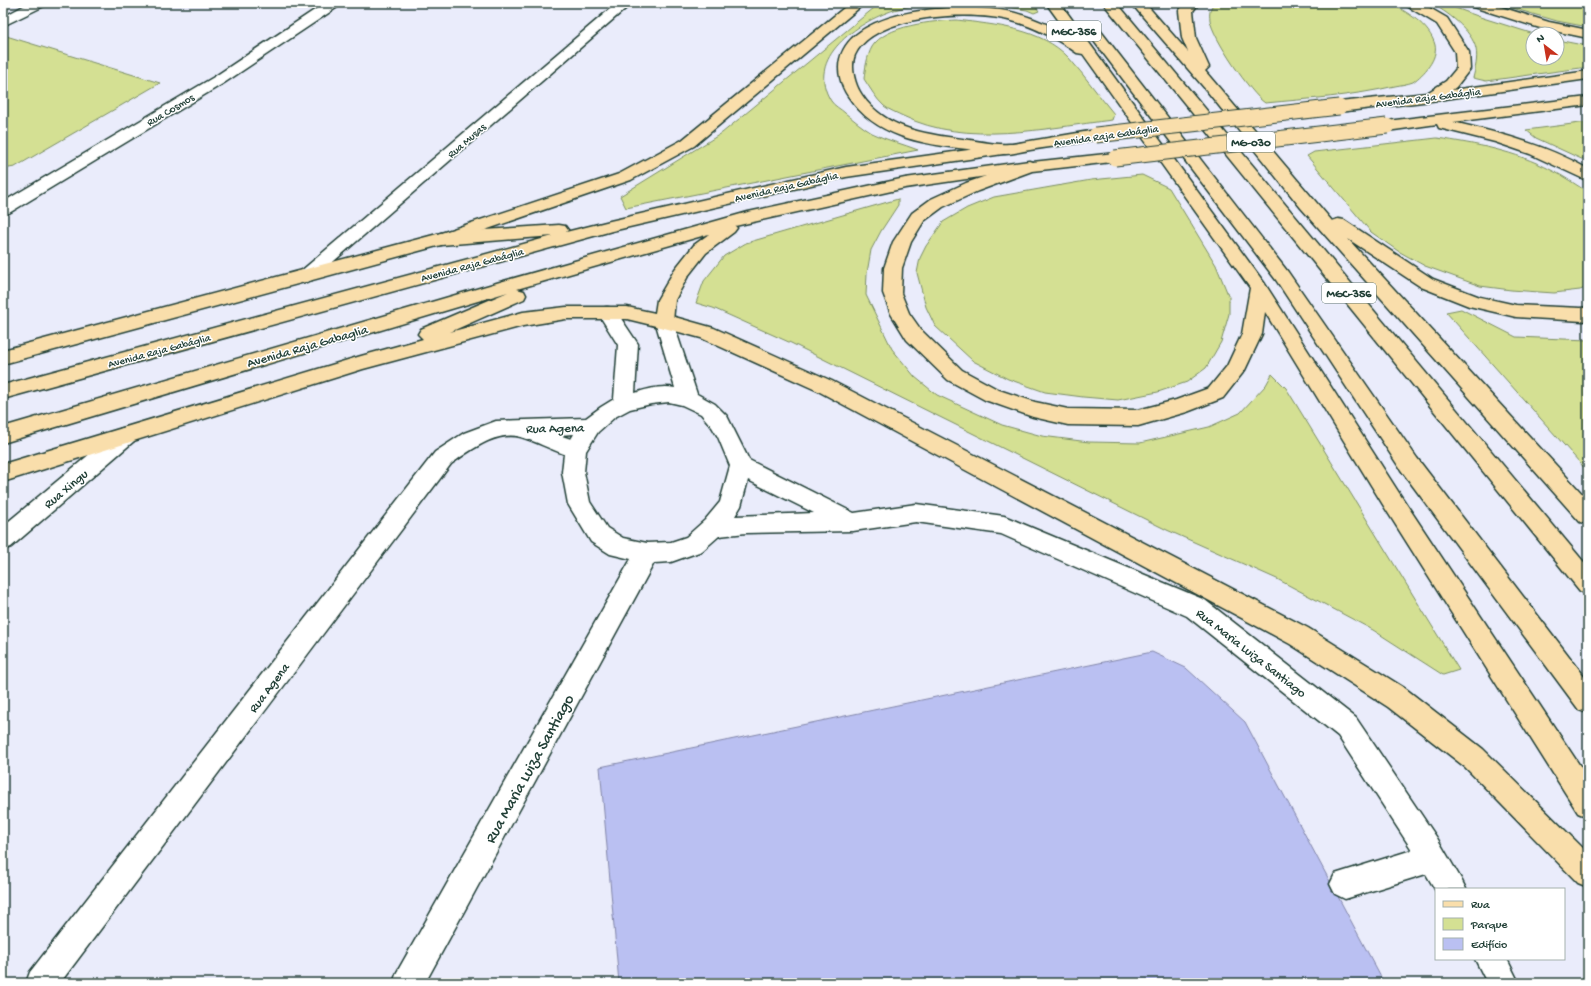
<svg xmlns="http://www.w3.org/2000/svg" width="1591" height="986" viewBox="0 0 1591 986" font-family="'Gochi Hand',sans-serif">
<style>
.green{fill:#d4e093;stroke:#7a8e64}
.building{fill:#bac0f2;stroke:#8286a9}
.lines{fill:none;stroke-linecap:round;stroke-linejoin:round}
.minor-casing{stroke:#1f3d34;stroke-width:3}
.major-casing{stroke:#1f3d34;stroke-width:3}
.highway-casing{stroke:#1f3d34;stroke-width:3}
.minor{fill:#fff;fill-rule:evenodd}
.major{fill:#f9deab;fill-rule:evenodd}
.highway{fill:#f9deab;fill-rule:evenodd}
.highway-bridge-casing{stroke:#1f3d34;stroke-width:17;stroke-linecap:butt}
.highway-bridge{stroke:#f9deab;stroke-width:15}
.labels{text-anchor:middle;stroke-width:3;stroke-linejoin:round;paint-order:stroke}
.far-street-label{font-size:11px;fill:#1f3d34;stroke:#fff}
.shield{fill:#fff;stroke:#627771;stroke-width:1}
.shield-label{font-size:12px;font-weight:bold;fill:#1f3d34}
.street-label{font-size:13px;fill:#1f3d34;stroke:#fff}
.near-street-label{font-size:16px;fill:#1f3d34;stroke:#fff}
</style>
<rect width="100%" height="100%" fill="#eaecfb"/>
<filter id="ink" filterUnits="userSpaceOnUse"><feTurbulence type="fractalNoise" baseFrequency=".025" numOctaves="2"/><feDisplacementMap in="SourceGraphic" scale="8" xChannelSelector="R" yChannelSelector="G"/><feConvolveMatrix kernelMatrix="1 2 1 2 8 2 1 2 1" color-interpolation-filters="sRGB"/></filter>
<g filter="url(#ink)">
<g class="green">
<path d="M880,3h56c-14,2 -29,3 -42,7 -36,12 -90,48 -63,91 3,5 10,8 14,12 9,7 17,14 27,20 14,7 31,11 46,17l-292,58 -6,-12 102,-63z"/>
<polygon points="981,3 1033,3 1039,11 1034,13 1027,10"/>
<path d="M1214,3h175c17,8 41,22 46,42 3,14 -11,29 -22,37 -5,2 -13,3 -18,4 -42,10 -87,13 -130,17 -14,-9 -53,-66 -55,-83 -1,-7 0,-12 4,-17z"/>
<path d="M1430,3h12l41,15 51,16 -1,24h24v-18l31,6v21l-102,14 -13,-3c2,-8 5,-20 3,-29 -4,-19 -30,-38 -46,-46z"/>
<polygon points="1495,3 1575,3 1588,5 1588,27 1557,21"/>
<path d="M957,20c38,5 84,8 112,38 16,18 30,38 45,56l-2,6c-67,8 -145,27 -209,-4 -6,-3 -14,-6 -19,-10 -8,-7 -14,-18 -20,-27 1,-10 3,-23 8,-32 13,-22 62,-26 85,-27z"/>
<polygon points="3,35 160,83 15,167 3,169"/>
<polygon points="1588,122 1588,162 1536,138 1526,130"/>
<path d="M1437,138c39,6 78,13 114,32 13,6 25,15 37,22v95l-8,3 -26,3 -43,-3 -31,-4 -55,-20 -27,-15 -27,-19 -64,-76 7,-4z"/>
<polygon points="1142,175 1169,188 1216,265 1229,297 1229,314 1221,342 1206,368 1187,382 1158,392 1118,400 1083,397 1045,392 1008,379 973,361 935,326 926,307 917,273 920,258 926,246 943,222 967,208 994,197 1091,180"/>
<polygon points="898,199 898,205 881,231 871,250 867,273 866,295 892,349 915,377 937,395 1002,425 1042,436 1089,442 1140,443 1209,427 1240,413 1266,385 1272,374 1286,388 1459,670 1443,675 1373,630 1277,579 1167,530 791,343 713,308 696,303 704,281 724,256 746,243"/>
<polygon points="1461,309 1516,337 1588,340 1588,472 1446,312"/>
</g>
<polygon class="building" points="1152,652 1186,668 1245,722 1384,983 619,983 600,767"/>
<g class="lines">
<defs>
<g id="minor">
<polygon points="29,3 46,3 44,6 3,26 3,17"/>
<polygon points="325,3 341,3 339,6 224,83 9,213 3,214 3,202 214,77"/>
<polygon points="617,3 632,3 312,280 306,282 300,280 297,276 300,272"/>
<path d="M607,307l7,1 24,36 -3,49c12,-4 27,-8 40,-5l-20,-67 2,-5 7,-2 7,2 26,78 18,10 12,12 22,44 105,53 62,-9 88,12 201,84 151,118 81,120 24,41 5,10h-30v2l-10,-17 -81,25 -10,-5 -5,-10 5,-10 77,-24 -74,-114 -151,-120 -186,-82 -85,-12 -63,9 -107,2 -27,3 -17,15 -31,11 -17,1 -229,420h-32l4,-11 234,-413 -21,-5 -19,-12 -23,-38 -6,-32 2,-18c-14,-5 -29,-13 -43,-17 -25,-7 -51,14 -70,27l-391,519h-34l4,-11 405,-520 29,-19 32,-12 90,-3 15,-11 13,-8 4,-54 -20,-32 2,-5zM669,402l13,3 19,9 11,13 6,10 12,29 -10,36 -15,18 -19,17 -15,5 -24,1 -24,-5 -16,-10 -17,-26 -6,-30 2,-21 12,-19 17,-15 15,-8 21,-5zM574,434l-3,5 -12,-4zM748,480l66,33 -79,3 6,-10z"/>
<polygon points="127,427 134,429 137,435 134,441 11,547 3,550 3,526 120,429"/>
<polygon points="1475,959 1507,959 1519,983 1487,983"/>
</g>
<g id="major">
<polygon points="1004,145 1010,147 1012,150 1010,153 846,177 612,231 3,399 3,385 553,236 441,245 3,364 3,350 441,233 559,225 565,226 568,230 566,232 610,221 846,167"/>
<path d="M1029,161l6,2 2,3 -2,3 -130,19 -170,38 2,2 -3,4 -28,21 -18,23 -13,24 -2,21 -2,5 -7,2 -37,-9h-61l-43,7 -160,43 -360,113v-18l358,-108 62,-17 -5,-5 3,-5 87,-37 -505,151v-16l497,-145 248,-70 157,-34zM709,234l-15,11 -19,24 -18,31 -2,13 -28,-6h-61l-43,5 -73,20 74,-33 2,-4 -2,-4 -7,-2z"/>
</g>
<g id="highway">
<polygon points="850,3 865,3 694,146 631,180 447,243 441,245 435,243 432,239 435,235 619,174 682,140"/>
<path d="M1046,3h14l205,281 136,212 187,282v39l-10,-4 -193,-305 -120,-196 -3,22 -17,36 -22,28 -36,14 -49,14 -70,-1 -35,-8 -48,-17 -37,-20 -41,-40 -16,-26 -8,-21 1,-25 9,-26 19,-29 19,-14 35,-16 57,-20 92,-10 6,2 2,3 -2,3 -89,10 -54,20 -35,16 -19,14 -13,21 -9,26 -1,25 8,20 12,17 41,40 37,20 36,12 33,7 70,1 38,-10 33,-12 18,-22 15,-32 8,-46 -167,-234 -6,-1c-20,-14 -41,-26 -65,-32 -37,-11 -138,-8 -157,34 -5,12 0,30 7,40 24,36 70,40 108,45 13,2 26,5 39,4 7,0 14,-2 21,-3 22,-4 44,-7 66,-11l5,2 3,3 -3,3c-23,6 -47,8 -71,12 -8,1 -16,4 -24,4 -13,0 -26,-3 -39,-5 -45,-5 -92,-12 -119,-53 -7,-10 -11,-25 -8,-37 13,-53 124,-56 166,-48 22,4 44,14 64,25z"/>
<polygon points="1103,3 1117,3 1588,567 1588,594 1580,591"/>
<polygon points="1131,3 1145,3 1188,52 1182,38 1179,11 1185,3 1199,3 1193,11 1196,38 1209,67 1205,71 1332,221 1338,219 1344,220 1433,279 1480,297 1516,305 1581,308 1588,307 1588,320 1583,321 1516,317 1469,306 1421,287 1348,239 1588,500 1588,524 1580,522 1301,208 1207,91"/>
<polygon points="1405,3 1421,3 1447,18 1469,52 1470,69 1456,87 1452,90 1588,71 1588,79 1431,101 1339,112 1334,110 1331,107 1334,104 1339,102 1427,93 1446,81 1456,69 1455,52 1437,24 1407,6"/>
<polygon points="1468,3 1488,3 1549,22 1588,30 1588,38 1540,28 1470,6"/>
<polygon points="1091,24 1096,25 1288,272 1417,458 1588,681 1588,713 1579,710 1401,470 1276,280 1084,28 1086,25"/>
<path d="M1588,97v8l-135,17c47,11 93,23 135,47v12l-58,-27 -35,-12 -56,-14 -2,-4 -50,7 -5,-2 -3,-3 3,-3 5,-2z"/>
<polygon points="664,314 714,328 832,381 1308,628 1406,689 1483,749 1588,853 1588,887 1578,883 1465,767 1388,707 1290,644 818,391 701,338 657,326 655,321 657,316"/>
</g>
</defs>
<use href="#minor" class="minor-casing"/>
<use href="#major" class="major-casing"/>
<use href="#highway" class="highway-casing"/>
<use href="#minor" class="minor"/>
<use href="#major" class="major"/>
<use href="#highway" class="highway"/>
<defs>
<g id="highway-bridge">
<polyline points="1096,135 1339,107"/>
<polyline points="1115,158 1387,126"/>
</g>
</defs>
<use href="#highway-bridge" class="highway-bridge-casing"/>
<use href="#highway-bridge" class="highway-bridge"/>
</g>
</g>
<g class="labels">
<g class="far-street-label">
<text transform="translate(1428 97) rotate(-7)" y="4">Avenida Raja Gabáglia</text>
<text transform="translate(170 109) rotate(-31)" y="4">Rua Cosmos</text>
<text transform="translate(1106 135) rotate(-8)" y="4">Avenida Raja Gabáglia</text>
<text transform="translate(466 140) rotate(-41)" y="4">Rua Musas</text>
<text transform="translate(786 186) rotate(-13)" y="4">Avenida Raja Gabáglia</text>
<text transform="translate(472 264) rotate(-15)" y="4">Avenida Raja Gabáglia</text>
<text transform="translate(159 350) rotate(-15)" y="4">Avenida Raja Gabáglia</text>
</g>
<g class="shield">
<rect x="1047" y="21" width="54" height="20" rx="3"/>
<rect x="1227" y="132" width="48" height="20" rx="3"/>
<rect x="1322" y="283" width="54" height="20" rx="3"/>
</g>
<g class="shield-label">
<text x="1074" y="35">MGC-356</text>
<text x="1251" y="146">MG-030</text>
<text x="1349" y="297">MGC-356</text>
</g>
<g class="street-label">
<text transform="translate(307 345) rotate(-16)" y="5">Avenida Raja Gabaglia</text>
<text transform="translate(555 427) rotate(-1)" y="5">Rua Agena</text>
<text transform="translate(65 488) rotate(-40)" y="5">Rua Xingu</text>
<text transform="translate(1252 652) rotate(38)" y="5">Rua Maria Luiza Santiago</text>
<text transform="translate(268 687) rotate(-53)" y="5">Rua Agena</text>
</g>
<g class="near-street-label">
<text transform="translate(528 768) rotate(-61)" y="6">Rua Maria Luiza Santiago</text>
</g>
</g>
<rect width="1591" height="986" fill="none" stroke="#fff" stroke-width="16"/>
<rect x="8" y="8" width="1575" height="970" fill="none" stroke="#1f3d34" stroke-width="1.5" filter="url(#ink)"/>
<rect x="1435" y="888" width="130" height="72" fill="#ffffff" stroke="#a5b1ae"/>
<rect x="1443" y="901" width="20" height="6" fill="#f9deab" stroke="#a5b1ae"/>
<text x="1471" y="908" font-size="12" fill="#1f3d34">Rua</text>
<rect x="1443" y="918" width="20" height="12" fill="#d4e093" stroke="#a5b1ae"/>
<text x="1471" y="928" font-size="12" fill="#1f3d34">Parque</text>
<rect x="1443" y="938" width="20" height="12" fill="#bac0f2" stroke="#a5b1ae"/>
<text x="1471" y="948" font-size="12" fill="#1f3d34">Edifício</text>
<g transform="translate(1545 46) rotate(329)"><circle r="19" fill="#ffffff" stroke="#a5b1ae"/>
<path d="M0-3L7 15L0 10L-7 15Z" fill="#c8321e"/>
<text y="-6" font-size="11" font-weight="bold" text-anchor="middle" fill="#1f3d34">N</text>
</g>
</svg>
